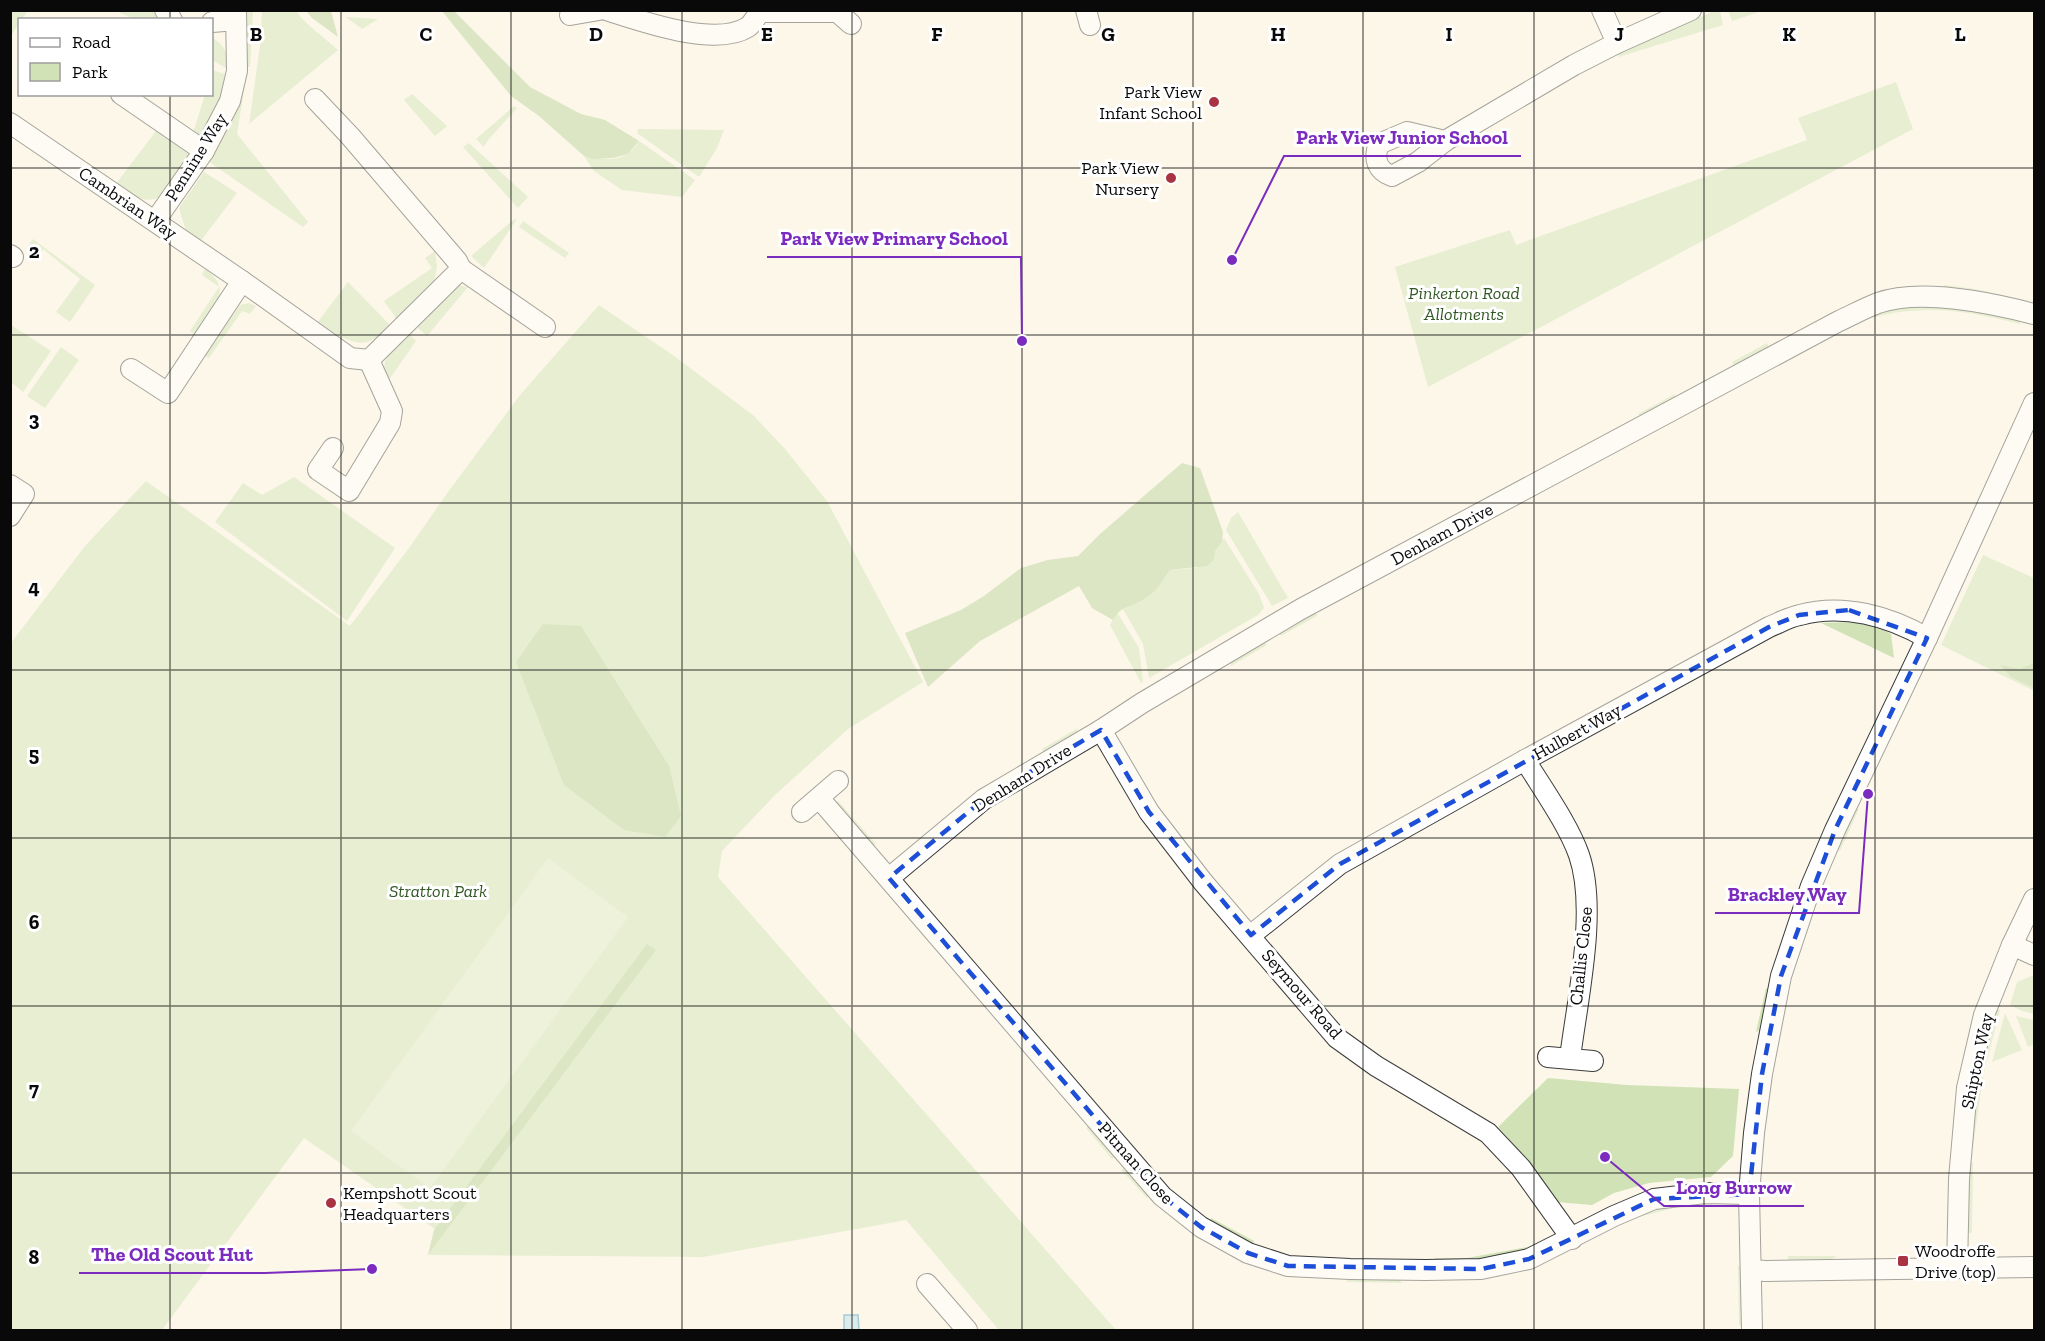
<svg xmlns="http://www.w3.org/2000/svg" width="2045" height="1341" viewBox="0 0 2045 1341" font-family="'Zilla Slab',serif">
<style>
.green{fill:#d1e2b7}
.forest{fill:#b6d198}
.pitch{fill:#e1eac8}
.water{fill:#b3ddee;stroke:#4395bc;stroke-width:1.5}
.lines{fill:none;stroke-linecap:round;stroke-linejoin:round}
.minor-casing{stroke:#3c3c3c;stroke-width:22}
.minor{stroke:#fff;stroke-width:20}
.marked{fill:none;stroke:#1d4ed8;stroke-width:4.5;stroke-dasharray:12 8;stroke-linejoin:round}
.grid{fill:none;stroke:#090909;stroke-width:1.5;stroke-opacity:0.55}
.poi-dot{fill:#a83342;stroke:#fff;stroke-width:2}
.labels{text-anchor:middle;stroke-width:6;stroke-linejoin:round;paint-order:stroke}
.poi-label{font-size:18px;fill:#090909;stroke:#fff;text-anchor:end}
.street-label{font-size:18px;fill:#090909;stroke:#fff}
.park-label{font-size:18px;font-style:italic;fill:#325823;stroke:#fff}
.grid-label{font-size:20px;text-anchor:middle;font-weight:bold;fill:#090909;stroke:#fff;stroke-width:6;stroke-linejoin:round;paint-order:stroke}
.leader{fill:none;stroke:#7b2cbf;stroke-width:2}
.callout-dot{fill:#7b2cbf;stroke:#fff;stroke-width:2}
.callout-label{font-size:20px;text-anchor:middle;font-weight:bold;fill:#7b2cbf;stroke:#fff;stroke-width:6;stroke-linejoin:round;paint-order:stroke}
</style>
<rect width="100%" height="100%" fill="#fcf7e9"/>
<g class="green">
<polygon points="11,10 28,11 22,19 20,20 19,23 11,36"/>
<polygon points="1728,10 1762,10 1762,11 1732,21"/>
<polygon points="116,11 157,11 162,19 134,19"/>
<polygon points="244,11 253,11 250,67 246,67"/>
<path d="M262,11h34c9,13 29,27 42,39l-89,74 11,-78z"/>
<polygon points="1714,11 1720,11 1723,25 1618,57 1619,53"/>
<polygon points="346,17 378,19 362,29"/>
<path d="M212,38c11,5 18,17 14,30l-14,-8z"/>
<polygon points="212,70 225,74 219,107 202,141 192,136 205,95 212,94"/>
<polygon points="242,77 246,78 237,134 308,222 303,227 208,161"/>
<polygon points="1896,82 1913,129 1428,387 1395,267 1510,230 1516,245 1807,140 1798,118"/>
<polygon points="412,94 447,126 435,136 404,100"/>
<polygon points="514,106 517,108 488,140 484,147 476,139"/>
<polygon points="638,129 724,130 717,148 699,177 637,133"/>
<path d="M156,131l37,26c-26,35 -33,60 -78,28z"/>
<path d="M639,141l56,39 -13,17 -60,-7 -28,-19 -10,-15c13,3 33,6 45,-3 4,-3 7,-8 10,-12z"/>
<polygon points="469,143 528,197 518,208 463,147"/>
<polygon points="204,172 237,193 200,242 185,228 179,208"/>
<polygon points="517,219 484,268 471,256 513,220"/>
<polygon points="523,221 569,253 565,258 519,227"/>
<polygon points="33,239 95,285 70,322 56,312 80,279 43,249 40,255 27,247"/>
<polygon points="435,251 437,267 434,282 396,318 384,301 432,268 425,258"/>
<path d="M205,269c31,21 6,43 -9,67l-6,-5 29,-44 -17,-12z"/>
<path d="M348,282l41,42c-24,34 -44,14 -72,-1z"/>
<polygon points="458,285 468,287 427,336 417,327 447,294"/>
<polygon points="1944,285 1975,289 2029,301 2029,304 1944,289"/>
<polygon points="249,303 256,306 250,314 242,311 209,358 205,356 240,305"/>
<polygon points="599,305 674,356 754,416 785,449 827,501 923,682 848,729 775,795 722,851 718,877 1116,1330 999,1330 906,1220 703,1257 428,1255 435,1229 304,1138 162,1330 11,1330 11,643 85,546 146,481 350,626 409,548 448,492 520,395"/>
<path d="M1907,306l57,2 56,12v4c-59,-15 -101,-21 -160,-3l23,-11z"/>
<polygon points="11,325 51,351 23,392 11,382"/>
<path d="M408,333l8,8 -30,43c-5,-30 2,-31 22,-51z"/>
<polygon points="1767,343 1769,347 1734,365 1732,362"/>
<polygon points="61,347 79,360 45,408 27,396"/>
<polygon points="1675,394 1675,398 1640,416 1638,414"/>
<polygon points="294,477 395,548 347,621 215,522 243,483 262,495"/>
<polygon points="1238,512 1288,598 1272,606 1226,530 1231,518"/>
<path d="M1224,538l35,56 5,14 -6,7 -109,63 -6,-34 -20,-35c24,-11 33,-16 47,-39l26,-2 19,-17z"/>
<polygon points="1983,555 2034,578 2034,691 1941,645"/>
<polygon points="1294,601 1294,604 1144,692 1142,690"/>
<polygon points="1117,612 1139,648 1143,682 1141,683 1110,625"/>
<polygon points="1313,614 1317,614 1317,616 1281,636 1279,634"/>
<polygon points="1850,622 1875,625 1891,634 1894,658 1821,623"/>
<polygon points="1263,641 1267,645 1231,666 1231,660"/>
<polygon points="1078,728 1076,733 1043,752 1042,749"/>
<polygon points="838,801 876,844 873,846 835,803"/>
<polygon points="1856,809 1859,809 1840,851 1838,850 1837,848"/>
<polygon points="2034,975 2034,1014 2022,1011 2010,1005 2017,982"/>
<polygon points="1766,988 1769,990 1760,1030 1756,1032"/>
<polygon points="1998,1009 2000,1010 1984,1072 1981,1071 1996,1012"/>
<polygon points="2005,1013 2022,1050 1992,1062"/>
<polygon points="2016,1016 2034,1020 2034,1044 2028,1047"/>
<polygon points="1980,1075 1983,1077 1973,1147 1969,1146"/>
<polygon points="1548,1078 1627,1085 1739,1089 1733,1156 1711,1177 1649,1183 1614,1193 1592,1205 1556,1202 1535,1169 1498,1127"/>
<polygon points="1089,1126 1116,1156 1112,1159 1086,1128"/>
<polygon points="1968,1163 1973,1163 1972,1233 1968,1233"/>
<polygon points="1125,1168 1150,1195 1147,1198 1121,1170"/>
<polygon points="1712,1202 1712,1206 1674,1208 1639,1217 1638,1214 1674,1204"/>
<polygon points="1211,1218 1254,1241 1253,1245 1211,1222"/>
<polygon points="1527,1247 1529,1251 1488,1260 1435,1262 1435,1258 1467,1258"/>
<polygon points="1788,1256 1837,1256 1832,1259 1788,1260"/>
<polygon points="1738,1266 1741,1266 1743,1325 1741,1326 1739,1325"/>
<polygon points="1347,1279 1398,1279 1401,1281 1401,1283 1347,1282"/>
</g>
<g class="forest">
<polygon points="306,11 331,11 338,37 312,18"/>
<polygon points="442,11 454,11 530,87 581,114 605,120 639,141 628,154 613,158 594,159 584,156 539,116 511,96"/>
<path d="M1182,463l18,5 23,64 -1,10 -7,9 -1,8 -7,7 -37,4c-8,12 -14,22 -26,29 -13,9 -23,6 -31,21l-21,-12 -13,-22 -99,55 -52,46 -23,-54 56,-23 23,-14 37,-28 27,-8 30,-4 22,-22z"/>
<polygon points="543,624 581,626 669,766 681,816 665,837 624,830 564,785 516,662"/>
<polygon points="2034,663 2034,688 2011,677 2000,665 2020,669"/>
<polygon points="647,944 656,950 428,1255 434,1230"/>
</g>
<polygon class="pitch" points="548,858 628,917 430,1188 351,1131"/>
<polygon class="water" points="844,1315 858,1315 859,1330 844,1330"/>
<g class="lines">
<defs>
<g id="minor">
<polyline points="165,10 172,20"/>
<path d="M606,10c35,11 109,38 142,17 4,-3 8,-10 12,-15h74"/>
<polyline points="835,10 851,24"/>
<polyline points="1086,10 1090,25"/>
<polyline points="1602,10 1617,43"/>
<polyline points="570,15 599,10"/>
<polyline points="212,22 236,20"/>
<polyline points="121,94 204,151"/>
<polyline points="10,123 242,281 350,358 369,360 461,269 457,261 350,136 315,99"/>
<path d="M1407,132l38,9 -27,21 -26,14c-15,-5 -19,-18 -13,-32z"/>
<polyline points="1445,141 1574,65 1617,43 1691,10"/>
<polyline points="155,221 204,151 230,101 237,71 236,10"/>
<polyline points="10,255 13,257"/>
<polyline points="461,269 545,327"/>
<polyline points="131,369 168,393 242,281"/>
<polyline points="333,448 318,470 349,491 390,423 392,411 369,360"/>
<polyline points="10,485 24,494 10,516"/>
<polyline points="1101,730 1149,812 1203,882 1337,1038 1376,1066 1488,1133 1521,1168 1572,1239"/>
<path d="M1525,760c17,28 43,64 54,95 19,55 -2,146 -9,203"/>
<polyline points="819,798 1162,1196 1201,1227 1248,1253 1288,1266 1350,1269 1426,1270 1481,1269 1529,1259 1614,1216 1654,1199 1705,1193 1749,1194"/>
<polyline points="802,812 838,781"/>
<path d="M889,878l95,-79 117,-69 41,-27 159,-94 538,-288c13,-6 26,-13 39,-18 42,-15 114,0 156,11"/>
<path d="M1251,935l89,-71 185,-104 244,-133c10,-4 20,-10 31,-12 43,-12 89,1 127,23"/>
<polyline points="2012,945 2034,955"/>
<polyline points="1548,1057 1593,1061"/>
<polyline points="1957,1268 1959,1179 1967,1088 1984,1015 2012,945 2034,899"/>
<polyline points="1751,1270 1766,1271 2034,1267"/>
<polyline points="927,1284 967,1330"/>
<polyline points="1752,1330 1749,1194 1754,1133 1762,1074 1781,976 1811,886 1835,830 1927,638 2034,403"/>
</g>
</defs>
<use href="#minor" class="minor-casing"/>
<use href="#minor" class="minor"/>
</g>
<path d="M0 0H2045V1341H0ZM1849,610l78,28 -92,192 -54,146 -19,98 -13,120 -95,5 -125,60 -48,10 -193,-3 -40,-13 -47,-26 -39,-31 -273,-318 95,-79 117,-69 48,82 102,123 89,-71 429,-237 30,-12z" fill="#fcf7e9" fill-opacity=".55" fill-rule="evenodd"/>
<path class="marked" d="M1849,610l78,28 -92,192 -54,146 -19,98 -13,120 -95,5 -125,60 -48,10 -193,-3 -40,-13 -47,-26 -39,-31 -273,-318 95,-79 117,-69 48,82 102,123 89,-71 429,-237 30,-12z"/>
<path class="grid" d="M170,10v10M341,10v1320M511,10v1320M682,10v1320M852,10v1320M1022,10v1320M1193,10v1320M1363,10v1320M1534,10v1320M1704,10v1320M1875,10v1320M170,94v1236M10,168h2024M10,335h2024M10,503h2024M10,670h2024M10,838h2024M10,1006h2024M10,1173h2024"/>
<g class="poi-dot">
<circle cx="1214" cy="102" r="6"/>
<circle cx="1171" cy="178" r="6"/>
<circle cx="331" cy="1203" r="6"/>
<rect x="1897" y="1255" width="12" height="12" rx="3"/>
</g>
<g class="labels">
<g class="poi-label">
<text x="1202" y="98">Park View<tspan x="1202" dy="21">Infant School</tspan></text>
<text x="1159" y="174">Park View<tspan x="1159" dy="21">Nursery</tspan></text>
<text x="343" y="1199" text-anchor="start">Kempshott Scout<tspan x="343" dy="21">Headquarters</tspan></text>
<text x="1915" y="1257" text-anchor="start">Woodroffe<tspan x="1915" dy="21">Drive (top)</tspan></text>
</g>
<g class="street-label">
<text transform="translate(196 157) rotate(-58)" y="6">Pennine Way</text>
<text transform="translate(128 203) rotate(34)" y="6">Cambrian Way</text>
<text transform="translate(1442 534) rotate(-28)" y="6">Denham Drive</text>
<text transform="translate(1577 732) rotate(-29)" y="6">Hulbert Way</text>
<text transform="translate(1022 778) rotate(-32)" y="6">Denham Drive</text>
<text transform="translate(1581 956) rotate(-84)" y="6">Challis Close</text>
<text transform="translate(1302 994) rotate(49)" y="6">Seymour Road</text>
<text transform="translate(1977 1061) rotate(-78)" y="6">Shipton Way</text>
<text transform="translate(1136 1163) rotate(48)" y="6">Pitman Close</text>
</g>
<g class="park-label">
<text x="1464" y="299">Pinkerton Road<tspan x="1464" dy="21">Allotments</tspan></text>
<text x="438" y="897">Stratton Park</text>
</g>
</g>
<g class="grid-label">
<text x="256" y="41">B</text>
<text x="426" y="41">C</text>
<text x="596" y="41">D</text>
<text x="767" y="41">E</text>
<text x="937" y="41">F</text>
<text x="1108" y="41">G</text>
<text x="1278" y="41">H</text>
<text x="1449" y="41">I</text>
<text x="1619" y="41">J</text>
<text x="1789" y="41">K</text>
<text x="1960" y="41">L</text>
<text x="34" y="258">2</text>
<text x="34" y="426">3</text>
<text x="34" y="594">4</text>
<text x="34" y="761">5</text>
<text x="34" y="929">6</text>
<text x="34" y="1096">7</text>
<text x="34" y="1264">8</text>
</g>
<path class="leader" d="M1232 260L1284 156H1521M1022 341L1021 257H767M1868 794L1859 913H1715M1605 1157L1664 1206H1804M372 1269L265 1273H79"/>
<g class="callout-dot">
<circle cx="1232" cy="260" r="6"/>
<circle cx="1022" cy="341" r="6"/>
<circle cx="1868" cy="794" r="6"/>
<circle cx="1605" cy="1157" r="6"/>
<circle cx="372" cy="1269" r="6"/>
</g>
<g class="callout-label">
<text x="1402" y="144">Park View Junior School</text>
<text x="894" y="245">Park View Primary School</text>
<text x="1787" y="901">Brackley Way</text>
<text x="1734" y="1194">Long Burrow</text>
<text x="172" y="1261">The Old Scout Hut</text>
</g>
<rect width="2045" height="1341" fill="none" stroke="#090909" stroke-width="24"/>
<rect x="18" y="18" width="195" height="78" fill="#ffffff" stroke="#9d9d9d" stroke-width="1.5"/>
<rect x="30" y="38" width="30" height="9" fill="#ffffff" stroke="#9d9d9d" stroke-width="1.5"/>
<text x="72" y="48" font-size="18" fill="#090909">Road</text>
<rect x="30" y="63" width="30" height="18" fill="#d1e2b7" stroke="#9d9d9d" stroke-width="1.5"/>
<text x="72" y="78" font-size="18" fill="#090909">Park</text>
</svg>
